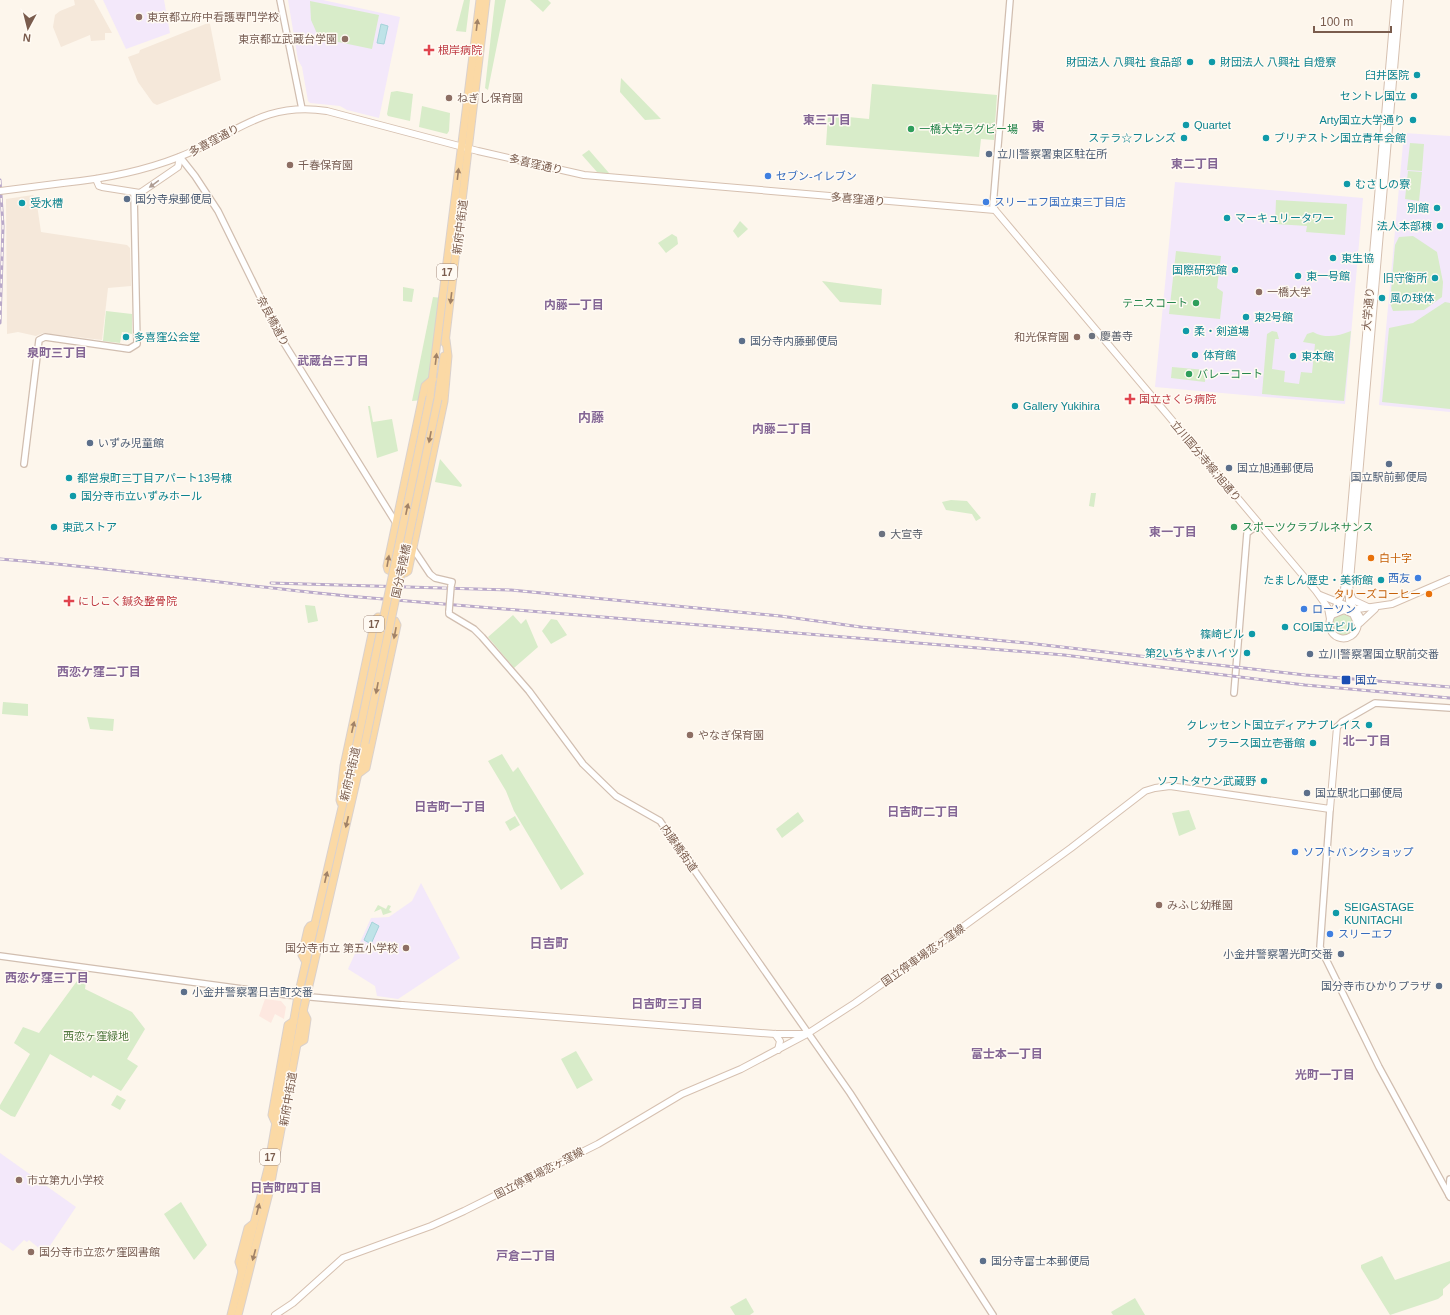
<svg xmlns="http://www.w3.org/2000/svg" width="1450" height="1315" viewBox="0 0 1450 1315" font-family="Arial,'Noto Sans JP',sans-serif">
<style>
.residential{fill:#f5e8da}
.commercial{fill:#fde8e0}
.education{fill:#f3e8fa}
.green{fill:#d8ecc9}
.water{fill:#bfe3e8;stroke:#a5d3da}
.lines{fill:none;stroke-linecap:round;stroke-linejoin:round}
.tertiary-casing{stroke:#d1beb0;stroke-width:8}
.secondary-casing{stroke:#d6c0b0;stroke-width:8}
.primary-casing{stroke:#dad1cd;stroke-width:9}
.tertiary{stroke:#fff;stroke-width:5.5}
.secondary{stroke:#fff;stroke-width:6}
.primary{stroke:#fbd9a5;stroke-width:7}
.rail-casing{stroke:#b9a8c9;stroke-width:3}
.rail{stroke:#fffaf3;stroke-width:1.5;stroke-dasharray:4.5;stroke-linecap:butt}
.tertiary-bridge-casing{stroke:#d1beb0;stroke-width:8;stroke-linecap:butt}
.secondary-bridge-casing{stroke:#d6c0b0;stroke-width:8;stroke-linecap:butt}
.primary-bridge-casing{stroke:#dad1cd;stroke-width:9;stroke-linecap:butt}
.tertiary-bridge{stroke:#fff;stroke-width:5.5}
.secondary-bridge{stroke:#fff;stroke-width:6}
.primary-bridge{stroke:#fbd9a5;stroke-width:7}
.oneway{fill:#a18267}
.oneway2{fill:#af9d94}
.education-dot{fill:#8d6e63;stroke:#fffaf3;stroke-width:1.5}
.health-dot{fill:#e0444e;stroke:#fffaf3;stroke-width:1.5}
.culture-dot{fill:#0f9aa8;stroke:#fffaf3;stroke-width:1.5}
.leisure-dot{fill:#2e9e5b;stroke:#fffaf3;stroke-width:1.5}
.service-dot{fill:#5c6f8a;stroke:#fffaf3;stroke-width:1.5}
.shop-dot{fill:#3f7fe0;stroke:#fffaf3;stroke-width:1.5}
.worship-dot{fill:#6b7280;stroke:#fffaf3;stroke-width:1.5}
.food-dot{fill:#e8710a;stroke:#fffaf3;stroke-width:1.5}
.transit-dot{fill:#1a4fb4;stroke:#fffaf3;stroke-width:1.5}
.labels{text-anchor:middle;stroke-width:3;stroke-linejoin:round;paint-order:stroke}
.shield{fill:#fffaf3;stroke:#a28b7f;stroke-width:1}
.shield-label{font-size:10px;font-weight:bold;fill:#7a5c4d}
.education-label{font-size:11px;fill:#785e54;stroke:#fffaf3;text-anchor:start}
.health-label{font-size:11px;fill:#be3a42;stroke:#fffaf3;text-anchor:start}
.culture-label{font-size:11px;fill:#0d838f;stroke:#fffaf3;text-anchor:start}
.leisure-label{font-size:11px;fill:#27864d;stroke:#fffaf3;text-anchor:start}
.street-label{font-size:11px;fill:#7a5c4d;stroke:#fffaf3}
.service-label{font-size:11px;fill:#4e5e75;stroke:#fffaf3;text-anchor:start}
.shop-label{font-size:11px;fill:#366cbe;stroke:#fffaf3;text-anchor:start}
.worship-label{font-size:11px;fill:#5b616d;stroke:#fffaf3;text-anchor:start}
.food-label{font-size:11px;fill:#c56008;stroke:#fffaf3;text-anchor:start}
.transit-label{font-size:11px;fill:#164399;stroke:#fffaf3;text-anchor:start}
.park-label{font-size:11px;fill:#537a41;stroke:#fffaf3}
.neighbourhood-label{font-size:12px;font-weight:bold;fill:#846695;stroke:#fffaf3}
.quarter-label{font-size:13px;font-weight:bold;fill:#846695;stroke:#fffaf3}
</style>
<rect width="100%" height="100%" fill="#fdf6ec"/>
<g class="residential">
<polygon points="74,0 94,0 112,33 105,33 105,40 91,41 90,35 61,47 53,27 55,15 60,11 75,5"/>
<polygon points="208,23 210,24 221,80 157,105 153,103 138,82 128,57 139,53 140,50"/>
<polygon points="33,195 36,198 41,232 127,245 130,248 131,286 108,288 102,340 43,333 36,336 18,332 7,334 6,199"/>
</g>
<polygon class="commercial" points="265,999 281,1001 286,1007 284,1019 275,1014 271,1023 259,1016"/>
<g class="education">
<polygon points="103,0 164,0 170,33 126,49"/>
<polygon points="288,0 323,0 400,17 379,118 347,110 340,106 310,103 308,101 302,67 298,60"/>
<polygon points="1404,133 1450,136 1450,412 1379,405"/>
<polygon points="1175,182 1363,198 1345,404 1155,387"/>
<polygon points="421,883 460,958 398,999 377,996 375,986 348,969 371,918 389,917 412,901"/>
<polygon points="0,1153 76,1207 45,1253 29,1240 27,1242 24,1240 13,1251 0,1242"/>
</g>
<g class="green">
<polygon points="464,0 470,0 466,32 456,31"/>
<polygon points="495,0 506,0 488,90 485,88"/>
<polygon points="530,0 548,0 551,3 543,12"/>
<polygon points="310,1 379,15 372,49 319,38 311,20"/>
<polygon points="621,78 661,119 645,120 620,92"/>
<polygon points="872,84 997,95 994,140 981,139 979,157 826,145 828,115 869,119"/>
<polygon points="397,91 413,94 410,121 388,116 387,114 391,92"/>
<polygon points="422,106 450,113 449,131 447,134 419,127"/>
<polygon points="1410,143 1424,144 1422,171 1407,170"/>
<polygon points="589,150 609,173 608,174 597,172 582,155"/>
<polygon points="1408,171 1422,172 1419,201 1405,199"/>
<polygon points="1276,200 1347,204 1345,235 1306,232 1307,226 1275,224"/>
<polygon points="740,221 748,229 738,238 733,231"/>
<polygon points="672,234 677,237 678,244 666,253 658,243"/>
<polygon points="1413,236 1437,252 1443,282 1442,297 1424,310 1393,311 1390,303 1395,245 1399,237"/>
<polygon points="1176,251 1221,256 1217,288 1223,292 1220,319 1169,314"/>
<polygon points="822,281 882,289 881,305 840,302"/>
<polygon points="403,287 414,289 412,302 403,301"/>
<polygon points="433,297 442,298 428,389 423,400 412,401"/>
<polygon points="1445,302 1450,303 1450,409 1382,402 1389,328 1413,323"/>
<polygon points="106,311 132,314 132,334 122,332 120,343 103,341"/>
<path d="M1272,331l5,1 2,7h-4l-3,30 13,2 -1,11 15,2 2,-12 11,1 3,-29 -12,-2 4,-8 6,-2c13,7 25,4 38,-1l-7,70 -82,-7 5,-60z"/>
<polygon points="1172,367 1206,370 1205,382 1171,378"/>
<polygon points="368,406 370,406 373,422 392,419 398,451 377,458"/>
<polygon points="440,459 462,485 461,487 435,482"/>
<polygon points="1091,493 1096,493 1094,507 1089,506"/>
<polygon points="951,500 967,501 981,518 976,521 972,514 946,510 942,502"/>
<polygon points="305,605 315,606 318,621 308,623"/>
<circle cx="1343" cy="625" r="11"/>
<polygon points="513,615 521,624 526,619 538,647 514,668 488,637"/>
<polygon points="551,619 557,620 567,635 551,644 542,631"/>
<polygon points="3,702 28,704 28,716 2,714"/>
<polygon points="87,717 114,719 113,731 90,729"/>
<polygon points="502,754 513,772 518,767 584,874 561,890 514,811 506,791 488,761"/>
<polygon points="1189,810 1196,829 1179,836 1172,813"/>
<polygon points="798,812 804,821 782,838 776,829"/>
<polygon points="515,816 520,825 510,831 505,822"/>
<polygon points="378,905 386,909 388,905 391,906 389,910 392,912 383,915 381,909 374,912"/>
<polygon points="78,973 87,974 85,989 132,1012 145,1029 127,1059 138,1066 121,1091 93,1075 91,1078 50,1054 15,1117 11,1116 0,1109 0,1105 30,1054 14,1043 23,1027 39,1033 77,981"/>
<polygon points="576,1051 593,1080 577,1089 561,1059"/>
<polygon points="117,1095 126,1100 120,1110 111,1105"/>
<polygon points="181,1202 207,1245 194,1260 164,1214"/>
<polygon points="1382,1256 1395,1280 1450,1261 1450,1283 1443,1289 1443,1295 1438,1299 1390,1315 1361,1268 1361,1265"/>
<polygon points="746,1298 754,1312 750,1315 735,1315 730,1307"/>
<polygon points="1135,1298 1145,1315 1113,1315 1111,1312"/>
</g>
<g class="water">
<polygon points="381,24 388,26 384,44 377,43"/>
<polygon points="372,922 379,926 371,944 364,940"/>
</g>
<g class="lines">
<defs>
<g id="tertiary">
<polyline points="280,0 302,109"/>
<polyline points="180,157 195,176 218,211 279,335 396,523 430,574 435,578 452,582 451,586"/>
<polyline points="995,210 993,206 1010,0"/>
<polyline points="24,464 39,340 45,337 129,349 137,344 134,193"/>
<polyline points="449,611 449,614 474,629 482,637 529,691 583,764 616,796 660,821 850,1093 993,1315"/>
<polyline points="1234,693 1247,533 1259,524"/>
<polyline points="1337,727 1342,722 1375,703 1450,708"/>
<polyline points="1330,809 1320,947 1379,1067 1450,1197"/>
<polyline points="0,956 288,995 402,1005"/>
<polyline points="1449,1195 1450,1179"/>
</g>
<g id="secondary">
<polyline points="96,179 99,186 102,187 140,193 178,167 180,157"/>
<path d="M63,183c40,-4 78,-11 116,-26 55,-21 82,-56 148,-46l151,40 106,24 411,35 321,381 12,17 2,11"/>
<polyline points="1350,593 1353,600 1368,607"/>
<polyline points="1320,595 1355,609 1362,620"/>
<polyline points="1355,609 1349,601 1349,592 1400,0"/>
<polyline points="1351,610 1392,604 1450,579"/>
<path d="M1332,615l12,-5 9,4 5,11c-4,21 -33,16 -28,-6l14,-29 51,-590"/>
<polyline points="1360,623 1375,609"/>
<polyline points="402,1005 775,1034 807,1034"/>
<polyline points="775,1034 780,1041 778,1050"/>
<polyline points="275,1315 293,1303 343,1258 431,1226 464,1211 598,1144 682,1094 741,1069 807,1034 855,1003 953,934 1071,848 1145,791 1155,788 1170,786 1330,809 1337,727"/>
</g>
<g id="primary">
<polyline points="445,343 486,0"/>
<polyline points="433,379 425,386 387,566 388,570 405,573 408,571 444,401 448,356 446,340"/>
<polyline points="430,397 480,0"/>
<polyline points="438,399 444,356"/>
<polyline points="341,803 340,800 344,766 375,620 378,617 395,621 397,625 366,768 358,774"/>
<polyline points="306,962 302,955 308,929 310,926 315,924"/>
<polyline points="297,1044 304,1040 307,1019 303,1011"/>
<polyline points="276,1124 272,1115 288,1025 294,1021"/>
<polyline points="242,1271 239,1262 248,1228 253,1224"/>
<polyline points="231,1315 268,1168 298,996 358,739"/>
<polyline points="238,1315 269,1193 304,1007 365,743"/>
</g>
</defs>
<use href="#tertiary" class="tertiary-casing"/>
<use href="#secondary" class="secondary-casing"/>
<use href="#primary" class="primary-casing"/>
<use href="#tertiary" class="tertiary"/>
<use href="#secondary" class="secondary"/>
<use href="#primary" class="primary"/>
<defs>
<g id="rail">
<polyline points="0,180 3,226 0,323"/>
<path d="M0,559c116,9 231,26 347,37l717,59 241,30 145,13"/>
<polyline points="271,583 511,590 780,616 861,627 1027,643 1305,675 1450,687"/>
</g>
</defs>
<use href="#rail" class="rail-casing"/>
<use href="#rail" class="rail"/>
<defs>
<polyline id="tertiary-bridge" points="449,611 451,586"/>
<polyline id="secondary-bridge" points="0,191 63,183"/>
<g id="primary-bridge">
<polyline points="358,739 430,397"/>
<polyline points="365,743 438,399"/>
</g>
</defs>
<use href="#tertiary-bridge" class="tertiary-bridge-casing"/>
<use href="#secondary-bridge" class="secondary-bridge-casing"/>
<use href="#primary-bridge" class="primary-bridge-casing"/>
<use href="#tertiary-bridge" class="tertiary-bridge"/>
<use href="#secondary-bridge" class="secondary-bridge"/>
<use href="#primary-bridge" class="primary-bridge"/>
</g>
<defs><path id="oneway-solid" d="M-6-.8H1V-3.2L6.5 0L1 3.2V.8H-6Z"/></defs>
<g class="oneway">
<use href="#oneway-solid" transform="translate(477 25) rotate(-83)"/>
<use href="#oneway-solid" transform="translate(458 174) rotate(-83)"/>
<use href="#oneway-solid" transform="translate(451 298) rotate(97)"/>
<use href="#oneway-solid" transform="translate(436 359) rotate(-83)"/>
<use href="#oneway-solid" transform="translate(430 437) rotate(101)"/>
<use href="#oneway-solid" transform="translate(407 509) rotate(-78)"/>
<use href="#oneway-solid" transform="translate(388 561) rotate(-80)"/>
<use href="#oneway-solid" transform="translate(395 633) rotate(101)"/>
<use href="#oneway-solid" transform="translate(377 688) rotate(101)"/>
<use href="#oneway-solid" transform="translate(353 727) rotate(-77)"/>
<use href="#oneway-solid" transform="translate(347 822) rotate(103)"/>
<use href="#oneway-solid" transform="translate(326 877) rotate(-77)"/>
<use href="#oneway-solid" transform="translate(258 1209) rotate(-76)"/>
<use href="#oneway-solid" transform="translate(254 1255) rotate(105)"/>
</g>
<use class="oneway2" href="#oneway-solid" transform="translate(154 184) rotate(144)"/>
<g class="education-dot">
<circle cx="139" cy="17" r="4"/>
<circle cx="345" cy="39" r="4"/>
<circle cx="449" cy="98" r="4"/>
<circle cx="290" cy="165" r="4"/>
<circle cx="1259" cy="292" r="4"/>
<circle cx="1077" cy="337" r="4"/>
<circle cx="690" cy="735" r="4"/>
<circle cx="1159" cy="905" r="4"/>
<circle cx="406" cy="948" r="4"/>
<circle cx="19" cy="1180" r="4"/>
<circle cx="31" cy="1252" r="4"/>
</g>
<g class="health-dot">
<path d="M427 44h4v4h4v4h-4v4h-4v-4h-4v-4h4z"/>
<path d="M1128 393h4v4h4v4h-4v4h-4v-4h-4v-4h4z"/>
<path d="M67 595h4v4h4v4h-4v4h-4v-4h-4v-4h4z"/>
</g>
<g class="culture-dot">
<circle cx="1190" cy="62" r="4"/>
<circle cx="1212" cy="62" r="4"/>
<circle cx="1417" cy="75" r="4"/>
<circle cx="1414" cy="96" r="4"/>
<circle cx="1413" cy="120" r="4"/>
<circle cx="1186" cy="125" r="4"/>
<circle cx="1184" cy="138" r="4"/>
<circle cx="1266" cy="138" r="4"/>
<circle cx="1347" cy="184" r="4"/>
<circle cx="22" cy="203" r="4"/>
<circle cx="1437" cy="208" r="4"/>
<circle cx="1227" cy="218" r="4"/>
<circle cx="1440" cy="226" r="4"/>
<circle cx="1333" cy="258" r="4"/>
<circle cx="1235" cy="270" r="4"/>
<circle cx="1298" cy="276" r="4"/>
<circle cx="1435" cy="278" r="4"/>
<circle cx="1382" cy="298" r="4"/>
<circle cx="1246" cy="317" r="4"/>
<circle cx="1186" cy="331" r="4"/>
<circle cx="126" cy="337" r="4"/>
<circle cx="1195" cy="355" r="4"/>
<circle cx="1293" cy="356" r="4"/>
<circle cx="1015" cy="406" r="4"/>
<circle cx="69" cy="478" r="4"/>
<circle cx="73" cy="496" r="4"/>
<circle cx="54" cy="527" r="4"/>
<circle cx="1381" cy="580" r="4"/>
<circle cx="1285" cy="627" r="4"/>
<circle cx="1252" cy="634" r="4"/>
<circle cx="1247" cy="653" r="4"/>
<circle cx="1369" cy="725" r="4"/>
<circle cx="1313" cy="743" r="4"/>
<circle cx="1264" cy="781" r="4"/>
<circle cx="1336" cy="913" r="4"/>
</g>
<g class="leisure-dot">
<circle cx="911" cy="129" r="4"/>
<circle cx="1196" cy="303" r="4"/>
<circle cx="1189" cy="374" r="4"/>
<circle cx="1234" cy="527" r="4"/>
</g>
<g class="service-dot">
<circle cx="989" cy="154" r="4"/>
<circle cx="127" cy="199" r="4"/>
<circle cx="742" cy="341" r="4"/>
<circle cx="90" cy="443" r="4"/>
<circle cx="1389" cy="464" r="4"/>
<circle cx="1229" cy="468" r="4"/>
<circle cx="1310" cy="654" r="4"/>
<circle cx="1307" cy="793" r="4"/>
<circle cx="1341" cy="954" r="4"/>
<circle cx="1439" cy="986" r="4"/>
<circle cx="184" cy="992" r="4"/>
<circle cx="983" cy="1261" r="4"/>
</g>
<g class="shop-dot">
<circle cx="768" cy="176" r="4"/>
<circle cx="986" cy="202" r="4"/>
<circle cx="1418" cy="578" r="4"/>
<circle cx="1304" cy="609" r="4"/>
<circle cx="1295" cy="852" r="4"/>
<circle cx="1330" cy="934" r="4"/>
</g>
<g class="worship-dot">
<circle cx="1092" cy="336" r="4"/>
<circle cx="882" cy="534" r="4"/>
</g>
<g class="food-dot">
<circle cx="1371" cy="558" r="4"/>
<circle cx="1429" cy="594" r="4"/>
</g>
<rect class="transit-dot" x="1341" y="675" width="10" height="10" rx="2"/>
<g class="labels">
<g class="shield">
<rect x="437" y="264" width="20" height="16" rx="3"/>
<rect x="364" y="616" width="20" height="16" rx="3"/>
<rect x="260" y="1149" width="20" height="16" rx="3"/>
</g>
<g class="shield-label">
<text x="447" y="276">17</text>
<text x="374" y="628">17</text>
<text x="270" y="1161">17</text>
</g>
<g class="education-label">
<text x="147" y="21">東京都立府中看護専門学校</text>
<text x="337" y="43" text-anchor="end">東京都立武蔵台学園</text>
<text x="457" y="102">ねぎし保育園</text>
<text x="298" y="169">千春保育園</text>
<text x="1267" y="296">一橋大学</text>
<text x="1069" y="341" text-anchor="end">和光保育園</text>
<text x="698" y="739">やなぎ保育園</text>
<text x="1167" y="909">みふじ幼稚園</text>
<text x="398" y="952" text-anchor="end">国分寺市立 第五小学校</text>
<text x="27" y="1184">市立第九小学校</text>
<text x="39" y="1256">国分寺市立恋ケ窪図書館</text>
</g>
<g class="health-label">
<text x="438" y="54">根岸病院</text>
<text x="1139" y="403">国立さくら病院</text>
<text x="78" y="605">にしこく鍼灸整骨院</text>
</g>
<g class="culture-label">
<text x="1182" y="66" text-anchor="end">財団法人 八興社 食品部</text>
<text x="1220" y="66">財団法人 八興社 自燈寮</text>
<text x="1409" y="79" text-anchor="end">臼井医院</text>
<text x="1406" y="100" text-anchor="end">セントレ国立</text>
<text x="1405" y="124" text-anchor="end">Arty国立大学通り</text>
<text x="1194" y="129">Quartet</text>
<text x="1176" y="142" text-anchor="end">ステラ☆フレンズ</text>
<text x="1274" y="142">ブリヂストン国立青年会館</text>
<text x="1355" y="188">むさしの寮</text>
<text x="30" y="207">受水槽</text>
<text x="1429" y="212" text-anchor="end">別館</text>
<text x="1235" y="222">マーキュリータワー</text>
<text x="1432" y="230" text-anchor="end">法人本部棟</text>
<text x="1341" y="262">東生協</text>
<text x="1227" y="274" text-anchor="end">国際研究館</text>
<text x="1306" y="280">東一号館</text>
<text x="1427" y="282" text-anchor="end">旧守衛所</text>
<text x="1390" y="302">風の球体</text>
<text x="1254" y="321">東2号館</text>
<text x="1194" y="335">柔・剣道場</text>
<text x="134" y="341">多喜窪公会堂</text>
<text x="1203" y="359">体育館</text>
<text x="1301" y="360">東本館</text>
<text x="1023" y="410">Gallery Yukihira</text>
<text x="77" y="482">都営泉町三丁目アパート13号棟</text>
<text x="81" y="500">国分寺市立いずみホール</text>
<text x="62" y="531">東武ストア</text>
<text x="1373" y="584" text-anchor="end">たましん歴史・美術館</text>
<text x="1293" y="631">COI国立ビル</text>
<text x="1244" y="638" text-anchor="end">篠崎ビル</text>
<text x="1239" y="657" text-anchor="end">第2いちやまハイツ</text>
<text x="1361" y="729" text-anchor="end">クレッセント国立ディアナプレイス</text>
<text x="1305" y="747" text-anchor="end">プラース国立壱番館</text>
<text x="1256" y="785" text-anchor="end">ソフトタウン武蔵野</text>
<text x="1344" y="911">SEIGASTAGE<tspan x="1344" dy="13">KUNITACHI</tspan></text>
</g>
<g class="leisure-label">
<text x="919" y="133">一橋大学ラグビー場</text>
<text x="1188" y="307" text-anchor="end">テニスコート</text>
<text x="1197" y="378">バレーコート</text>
<text x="1242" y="531">スポーツクラブルネサンス</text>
</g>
<g class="street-label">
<text transform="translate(214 140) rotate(-28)" y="4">多喜窪通り</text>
<text transform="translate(536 164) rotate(13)" y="4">多喜窪通り</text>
<text transform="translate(858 199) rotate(5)" y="4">多喜窪通り</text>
<text transform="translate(460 227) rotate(-83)" y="4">新府中街道</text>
<text transform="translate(1368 309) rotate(-85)" y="4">大学通り</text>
<text transform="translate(273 321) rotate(62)" y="4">奈良橋通り</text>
<text transform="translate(1206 461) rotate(50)" y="4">立川国分寺線;旭通り</text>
<text transform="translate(401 571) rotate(-78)" y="4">国分寺陸橋</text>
<text transform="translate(350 774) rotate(-77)" y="4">新府中街道</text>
<text transform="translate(679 848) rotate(55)" y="4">内藤橋街道</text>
<text transform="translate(923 955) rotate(-35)" y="4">国立停車場恋ヶ窪線</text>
<text transform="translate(288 1099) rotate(-80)" y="4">新府中街道</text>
<text transform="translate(539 1173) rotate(-27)" y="4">国立停車場恋ヶ窪線</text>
</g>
<g class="service-label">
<text x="997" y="158">立川警察署東区駐在所</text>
<text x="135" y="203">国分寺泉郵便局</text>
<text x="750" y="345">国分寺内藤郵便局</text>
<text x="98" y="447">いずみ児童館</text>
<text x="1237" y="472">国立旭通郵便局</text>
<text x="1389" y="481" text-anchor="middle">国立駅前郵便局</text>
<text x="1318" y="658">立川警察署国立駅前交番</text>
<text x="1315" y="797">国立駅北口郵便局</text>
<text x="1333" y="958" text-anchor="end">小金井警察署光町交番</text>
<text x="1431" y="990" text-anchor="end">国分寺市ひかりプラザ</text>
<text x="192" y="996">小金井警察署日吉町交番</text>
<text x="991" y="1265">国分寺富士本郵便局</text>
</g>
<g class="shop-label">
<text x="776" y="180">セブン-イレブン</text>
<text x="994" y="206">スリーエフ国立東三丁目店</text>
<text x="1410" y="582" text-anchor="end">西友</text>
<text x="1312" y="613">ローソン</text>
<text x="1303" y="856">ソフトバンクショップ</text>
<text x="1338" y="938">スリーエフ</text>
</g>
<g class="worship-label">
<text x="1100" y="340">慶善寺</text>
<text x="890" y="538">大宣寺</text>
</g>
<g class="food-label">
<text x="1379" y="562">白十字</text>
<text x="1421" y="598" text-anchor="end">タリーズコーヒー</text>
</g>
<g class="transit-label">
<text x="1355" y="684">国立</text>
</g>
<g class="park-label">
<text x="96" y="1040">西恋ヶ窪緑地</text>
</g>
<g class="neighbourhood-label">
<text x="827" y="124">東三丁目</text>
<text x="1195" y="168">東二丁目</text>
<text x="574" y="309">内藤一丁目</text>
<text x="57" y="357">泉町三丁目</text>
<text x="333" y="365">武蔵台三丁目</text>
<text x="782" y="433">内藤二丁目</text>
<text x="1173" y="536">東一丁目</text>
<text x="99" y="676">西恋ケ窪二丁目</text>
<text x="1367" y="745">北一丁目</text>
<text x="450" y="811">日吉町一丁目</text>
<text x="923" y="816">日吉町二丁目</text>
<text x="47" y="982">西恋ケ窪三丁目</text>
<text x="667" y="1008">日吉町三丁目</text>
<text x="1007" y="1058">富士本一丁目</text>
<text x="1325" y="1079">光町一丁目</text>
<text x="286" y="1192">日吉町四丁目</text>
<text x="526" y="1260">戸倉二丁目</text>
</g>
<g class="quarter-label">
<text x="1038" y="131">東</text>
<text x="591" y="422">内藤</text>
<text x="549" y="948">日吉町</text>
</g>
</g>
<g transform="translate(28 28) rotate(187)" stroke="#fffaf3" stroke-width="3" paint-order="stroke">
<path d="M0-3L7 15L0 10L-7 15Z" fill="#7a5c4d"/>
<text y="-6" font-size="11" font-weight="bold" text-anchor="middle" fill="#7a5c4d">N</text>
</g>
<path d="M1314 26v6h77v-6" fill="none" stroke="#7a5c4d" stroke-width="2"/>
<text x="1320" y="26" font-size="12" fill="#7a5c4d" stroke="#fffaf3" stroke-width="3" paint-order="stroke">100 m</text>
</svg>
